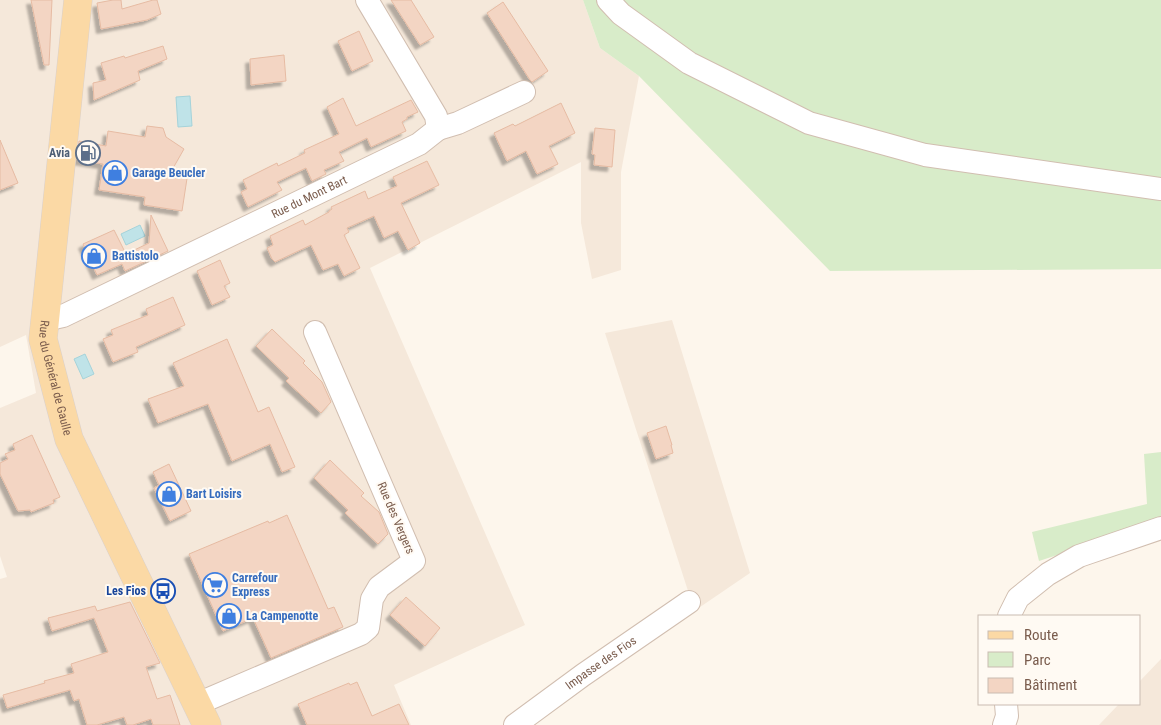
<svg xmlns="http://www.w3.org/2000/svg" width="1161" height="725" viewBox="0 0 1161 725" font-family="'Roboto Condensed',sans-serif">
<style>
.residential{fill:#f5e8da}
.green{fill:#d8ecc9}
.water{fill:#bfe3e8;stroke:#a5d3da}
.building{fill:#f3d5c3;stroke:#e6bba3;filter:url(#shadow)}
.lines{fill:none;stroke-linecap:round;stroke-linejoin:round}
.minor-casing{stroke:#d1beb0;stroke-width:24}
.major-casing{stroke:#dad1cd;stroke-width:29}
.minor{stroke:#fff;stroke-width:22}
.major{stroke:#fbd9a5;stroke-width:28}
.labels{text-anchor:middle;stroke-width:4;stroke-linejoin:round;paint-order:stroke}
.service-label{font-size:12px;font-weight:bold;fill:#4e5e75;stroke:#fffaf3;text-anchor:end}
.shop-label{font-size:12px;font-weight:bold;fill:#366cbe;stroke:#fffaf3;text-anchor:start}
.street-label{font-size:12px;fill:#7a5c4d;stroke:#fffaf3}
.transit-label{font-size:12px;font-weight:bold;fill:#164399;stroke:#fffaf3;text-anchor:end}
</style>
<defs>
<filter id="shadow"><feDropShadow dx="-4.5" dy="4.5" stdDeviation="1" flood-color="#0004"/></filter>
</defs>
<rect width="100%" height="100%" fill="#fdf6ec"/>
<g class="residential">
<polygon points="0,0 583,0 600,48 639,76 621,172 621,270 592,279 581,223 581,162 370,268 525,625 394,685 411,725 0,725 0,579 7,577 0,556 0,408 36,393 26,335 0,347"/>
<polygon points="672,320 750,573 527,725 503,725 689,594 605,333"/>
<polygon points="1161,659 1161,725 1099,725 1119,704 1140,704 1140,681"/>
</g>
<g class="green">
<polygon points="583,0 1161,0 1161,269 830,271 639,76 600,48"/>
<polygon points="1161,452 1161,521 1039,561 1032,532 1147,504 1144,454"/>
</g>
<g class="water">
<polygon points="190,96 192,126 178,127 176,97"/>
<polygon points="140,225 145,236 126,245 121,234"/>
<polygon points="85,354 94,374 83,379 74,359"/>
</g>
<g class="building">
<polygon points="31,0 52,0 49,65 44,65"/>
<polygon points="113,0 121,0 122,9 153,0 157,0 161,14 147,20 101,29 97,3"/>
<polygon points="391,0 411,0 434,37 420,45"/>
<polygon points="503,2 548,71 532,82 530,80 487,13"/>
<polygon points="359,31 373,61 352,71 338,41"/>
<polygon points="163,46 167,59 138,71 140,80 94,100 93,83 106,80 101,63 124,56 125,58"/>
<polygon points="284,55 286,81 251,85 250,59"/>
<polygon points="343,98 356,126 411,100 418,112 407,117 407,119 402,122 406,131 371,147 367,138 339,152 344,161 324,170 326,174 312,181 306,168 277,182 282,190 248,207 241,192 247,189 243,180 277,163 278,166 305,153 304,150 339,134 327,107"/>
<polygon points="561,103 575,133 549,146 558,164 537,174 526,151 507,161 494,133 513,124 515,126"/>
<polygon points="147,126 163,128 166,137 184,149 172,170 188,172 182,211 144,205 145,197 99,190 103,164 77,160 79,141 106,146 108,131 145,137"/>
<polygon points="595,128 615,130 612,167 594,165 595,155 592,154"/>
<polygon points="0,140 18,183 0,190"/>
<polygon points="427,161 439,185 401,203 420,243 408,250 398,231 384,238 374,216 347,228 349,232 344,235 360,268 344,276 338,264 323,270 311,245 275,262 272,259 267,248 273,245 270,236 303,220 305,225 329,212 329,211 332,209 331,207 365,191 368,199 397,186 393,177"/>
<polygon points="151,215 168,251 125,271 122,264 97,275 83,244 114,230 126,254 149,243"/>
<polygon points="220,260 230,283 224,286 230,297 212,305 197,271"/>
<polygon points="173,297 185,325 136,347 138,352 113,362 103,339 113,335 111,330 148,315 146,309"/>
<polygon points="272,329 305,361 303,363 322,382 331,402 321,413 286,381 289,378 256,346"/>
<polygon points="227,339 258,412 269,407 295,467 282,472 270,444 232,461 208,404 158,423 148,399 184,386 173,363"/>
<polygon points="666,426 672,445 671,445 673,453 656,459 647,433"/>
<polygon points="32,435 60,497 53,500 54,503 31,512 30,510 18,511 0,474 0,463 8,459 5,454 15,450 13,444"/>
<polygon points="330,460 364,493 361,496 379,512 388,534 378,544 345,513 348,510 314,478"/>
<polygon points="169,464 191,511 170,521 154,488 159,485 153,472"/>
<polygon points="287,515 328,609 334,607 343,627 271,658 253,618 223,631 189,554 268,521 269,523"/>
<polygon points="406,597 440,628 425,646 390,615"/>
<polygon points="130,602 160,663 146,667 157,699 170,695 180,725 153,725 151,719 133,725 127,725 124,717 97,725 87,725 79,699 74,701 70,690 7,708 3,695 45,683 44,681 74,673 71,664 108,652 94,618 52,631 48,618 95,606 97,611"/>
<polygon points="357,682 372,716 399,704 409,725 307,725 298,704 349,683 350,685"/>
</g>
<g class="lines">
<defs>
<g id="minor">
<polyline points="608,0 621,14 689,63 809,123 925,155 1161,189"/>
<polyline points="438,129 458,123 524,92"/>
<path id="s1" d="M45,320l18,-4 356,-172 19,-15 -2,-13 -69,-116"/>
<polyline points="1009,616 1018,598 1048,574 1079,556 1161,528"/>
<polyline points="197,704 361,634 368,628 372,599 379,587 414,561 315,332"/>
<path id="s2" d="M515,725l68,-50 106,-73"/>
<polyline points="1004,725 1007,716 1006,704"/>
</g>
<g id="major">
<path id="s3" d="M78,0l-35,339 26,100 138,286"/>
</g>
</defs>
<use href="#minor" class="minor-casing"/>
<use href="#major" class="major-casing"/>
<use href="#minor" class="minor"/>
<use href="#major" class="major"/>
</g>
<defs>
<symbol id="fuel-ring" viewBox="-11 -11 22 22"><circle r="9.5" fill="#fffaf3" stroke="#5c6f8a" stroke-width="1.5"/><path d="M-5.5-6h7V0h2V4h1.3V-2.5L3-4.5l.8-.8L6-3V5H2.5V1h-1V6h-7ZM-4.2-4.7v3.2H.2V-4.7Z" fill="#5c6f8a"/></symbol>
<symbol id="shop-ring" viewBox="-11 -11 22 22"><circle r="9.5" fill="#fffaf3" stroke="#3f7fe0" stroke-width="1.5"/><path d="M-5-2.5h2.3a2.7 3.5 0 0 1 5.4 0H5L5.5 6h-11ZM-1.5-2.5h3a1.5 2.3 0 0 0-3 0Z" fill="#3f7fe0"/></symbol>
<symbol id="supermarket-ring" viewBox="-11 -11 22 22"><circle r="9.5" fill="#fffaf3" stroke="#3f7fe0" stroke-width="1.5"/><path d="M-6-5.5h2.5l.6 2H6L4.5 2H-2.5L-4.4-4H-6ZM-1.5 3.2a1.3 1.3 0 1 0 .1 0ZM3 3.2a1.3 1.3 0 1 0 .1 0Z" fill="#3f7fe0"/></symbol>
<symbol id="bus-ring" viewBox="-11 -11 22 22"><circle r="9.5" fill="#fffaf3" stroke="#1a4fb4" stroke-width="1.5"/><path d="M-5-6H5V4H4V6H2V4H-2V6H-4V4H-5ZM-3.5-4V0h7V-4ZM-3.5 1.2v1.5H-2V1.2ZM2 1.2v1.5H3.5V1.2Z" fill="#1a4fb4"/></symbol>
</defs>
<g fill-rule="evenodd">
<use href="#fuel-ring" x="74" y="139" width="28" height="28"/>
<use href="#shop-ring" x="101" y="159" width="28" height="28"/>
<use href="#shop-ring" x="80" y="242" width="28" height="28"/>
<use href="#shop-ring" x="155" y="480" width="28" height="28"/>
<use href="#supermarket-ring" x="201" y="571" width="28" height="28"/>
<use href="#bus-ring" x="149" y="577" width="28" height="28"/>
<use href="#shop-ring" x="215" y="602" width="28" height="28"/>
</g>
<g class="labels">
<g class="service-label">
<text x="70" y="157">Avia</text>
</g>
<g class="shop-label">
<text x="132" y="177">Garage Beucler</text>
<text x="112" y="260">Battistolo</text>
<text x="186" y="498">Bart Loisirs</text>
<text x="232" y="582">Carrefour<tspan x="232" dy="14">Express</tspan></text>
<text x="246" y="620">La Campenotte</text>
</g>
<g class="street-label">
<text dy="4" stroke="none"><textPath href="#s1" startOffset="292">Rue du Mont Bart</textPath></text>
<text dy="4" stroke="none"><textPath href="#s3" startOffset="381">Rue du Général de Gaulle</textPath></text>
<text transform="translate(396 518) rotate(67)" y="4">Rue des Vergers</text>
<text dy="4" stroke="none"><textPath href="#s2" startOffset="106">Impasse des Fios</textPath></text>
</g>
<g class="transit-label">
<text x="146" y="595">Les Fios</text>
</g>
</g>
<rect x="978" y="615" width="162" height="90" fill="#fffaf3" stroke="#cabbb1"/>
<rect x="988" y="631" width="25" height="8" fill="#fbd9a5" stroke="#cabbb1"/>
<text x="1024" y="640" font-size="15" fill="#7a5c4d">Route</text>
<rect x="988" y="652" width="25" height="15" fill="#d8ecc9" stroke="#cabbb1"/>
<text x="1024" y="665" font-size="15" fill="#7a5c4d">Parc</text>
<rect x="988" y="678" width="25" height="15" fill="#f3d5c3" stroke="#cabbb1"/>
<text x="1024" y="690" font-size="15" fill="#7a5c4d">Bâtiment</text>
</svg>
